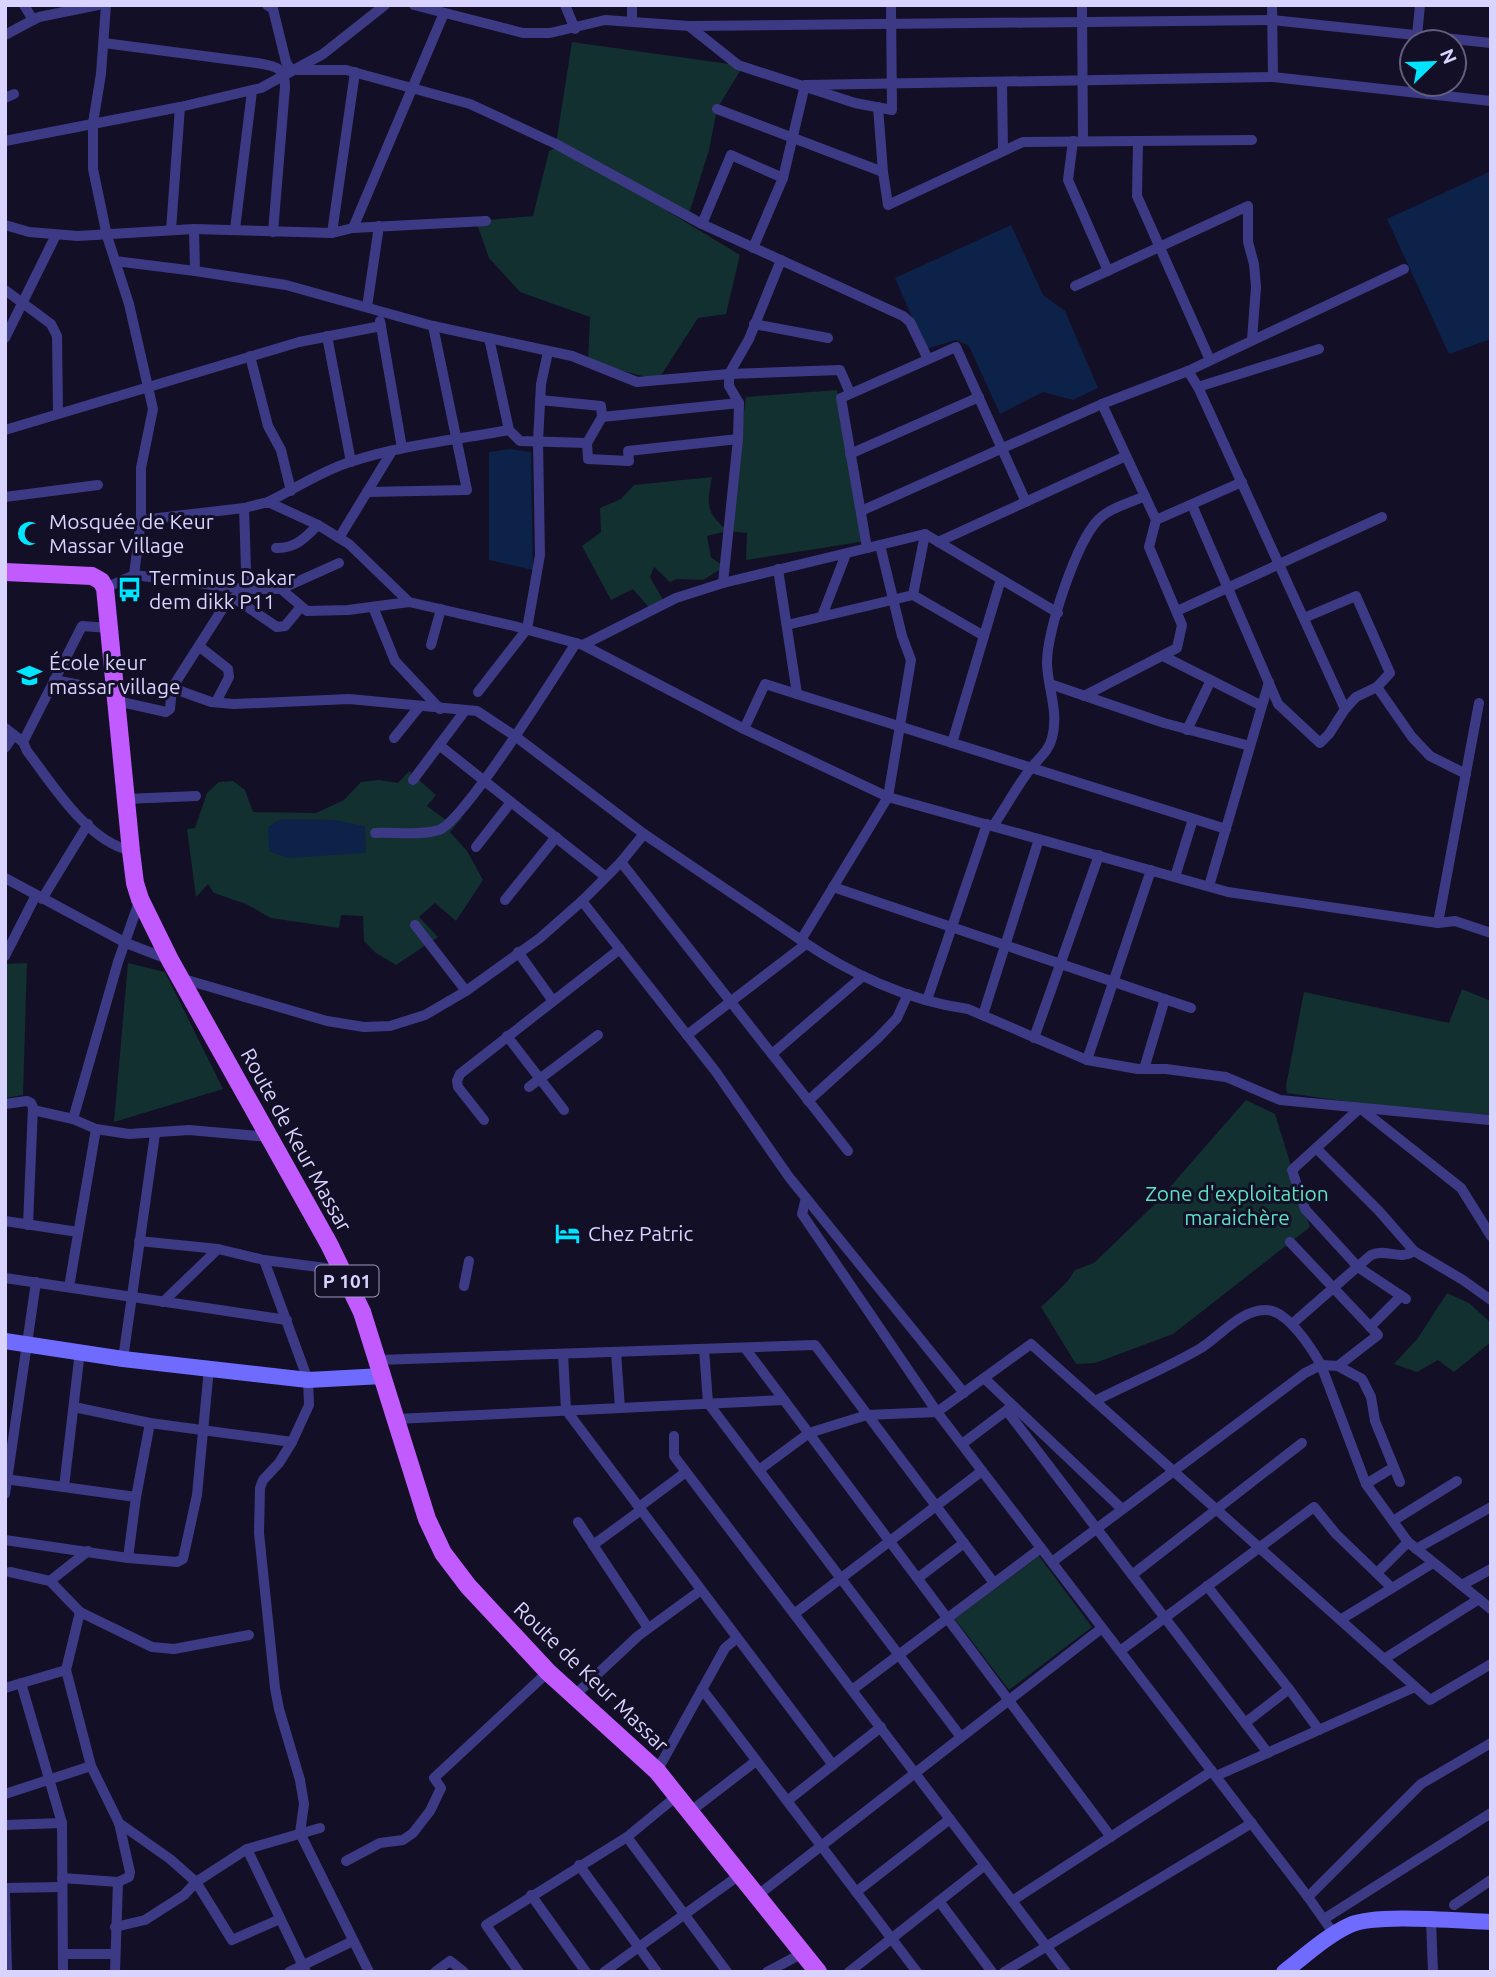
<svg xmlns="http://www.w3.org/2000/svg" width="1496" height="1977" viewBox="0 0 1496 1977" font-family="Ubuntu,sans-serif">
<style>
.green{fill:#12302f}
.water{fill:#0c2248}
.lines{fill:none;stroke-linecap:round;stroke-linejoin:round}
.street{stroke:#3d3a85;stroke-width:10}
.secondary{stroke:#6f6bff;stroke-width:16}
.primary{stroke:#c25bff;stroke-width:18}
.labels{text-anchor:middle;stroke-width:6;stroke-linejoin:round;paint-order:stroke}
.shield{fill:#130f26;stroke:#9e99be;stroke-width:2}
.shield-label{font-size:19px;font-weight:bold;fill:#d9d4ff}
.poi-label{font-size:21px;fill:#d9d4ff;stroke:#130f26;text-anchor:start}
.street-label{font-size:21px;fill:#d9d4ff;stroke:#130f26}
.park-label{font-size:21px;fill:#5fe0c0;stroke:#130f26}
</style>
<rect width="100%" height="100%" fill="#130f26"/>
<g class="green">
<polygon points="572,42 743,66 717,109 709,150 688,217 583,160 740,255 726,314 698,318 658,380 588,362 590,317 520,292 489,258 476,221 533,216 549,151 559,146 556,144"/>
<path d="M837,390l29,151 -120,19 1,-27 -19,-2 -21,5 4,21 13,10 -21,13 -26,-1 -7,3 -16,-15 -4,10 15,26 -14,7 -18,-21 -22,11 -29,-54 19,-14 -1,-24 21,-9 13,-14 78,-8c-5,27 -7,35 16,54l18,-134z"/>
<polygon points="409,771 436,795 427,806 446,820 454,811 462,818 450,832 467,851 483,880 456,921 435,903 419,917 438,937 396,965 376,953 364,941 363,916 341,915 339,928 271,918 246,904 214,893 208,884 196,897 187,829 195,828 207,793 219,782 233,781 245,790 253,812 316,813 344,800 361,782 379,780 398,783"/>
<polygon points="27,963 23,1095 5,1098 5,964"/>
<polygon points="128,963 165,972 223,1089 114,1122"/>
<polygon points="1462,989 1491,1001 1491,1115 1364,1104 1287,1093 1286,1086 1304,992 1449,1023"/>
<polygon points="1246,1100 1275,1114 1310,1227 1173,1334 1095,1363 1076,1364 1041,1307 1068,1281 1075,1270 1094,1263 1156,1203"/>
<polygon points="1447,1293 1469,1303 1491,1323 1491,1342 1454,1372 1438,1360 1417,1372 1394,1364 1418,1338"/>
<polygon points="1039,1556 1092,1627 1009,1690 955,1619"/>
</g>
<g class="water">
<polygon points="1491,171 1491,339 1449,354 1387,219"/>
<polygon points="1011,225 1043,295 1065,311 1098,388 1073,400 1043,392 1000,414 969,346 956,340 926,349 895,278"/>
<polygon points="510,449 531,452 533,570 489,560 489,452"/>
<polygon points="281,819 334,820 365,826 366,853 287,858 269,851 268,827"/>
</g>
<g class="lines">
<g class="street">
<polyline points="24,5 33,20 39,17 98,5"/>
<polyline points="106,5 101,74 93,123 93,169 107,236 129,304 153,409 141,468 141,520 134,575"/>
<polyline points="267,5 273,9 286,62 291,70 346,70 470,104 556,144 702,224 903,316 910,322 928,359"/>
<polyline points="414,5 523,33 550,33 605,20 689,26 1272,20 1491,43"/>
<polyline points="565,5 575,29"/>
<polyline points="1082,5 1083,141"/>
<polyline points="1272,5 1273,77"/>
<polyline points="632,21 632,5"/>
<polyline points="689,26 738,65 855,103 892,110 891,5"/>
<polyline points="5,35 33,20"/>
<polyline points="1417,36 1420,5"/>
<path d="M104,43l153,20c18,3 28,4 28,24l-12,145"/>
<polyline points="1002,83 1003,151"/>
<polyline points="5,98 14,94"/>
<polyline points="878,107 883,172 888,205 1023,142 1252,140"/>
<polyline points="717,109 883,172"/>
<polyline points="5,141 180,107 261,88 323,54 385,5"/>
<polyline points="1073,141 1068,180 1108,271"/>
<polyline points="1138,141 1137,196 1210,360"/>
<polyline points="702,224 731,155 783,178"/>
<polyline points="5,225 29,232 78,236 194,229 332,233 353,228 486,221"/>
<polyline points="353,228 444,13"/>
<polyline points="194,229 195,271"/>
<polyline points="235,229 252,91"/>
<polyline points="171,230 180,107"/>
<polyline points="332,233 355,72"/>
<polyline points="753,248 783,178 805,85 1273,77 1491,101"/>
<polyline points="115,261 195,271 286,285 433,326 572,356 637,382 729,374 840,370 850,393"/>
<polyline points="1075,286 1248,206 1248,242 1254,264 1256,287 1252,340"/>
<polyline points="5,290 51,324 57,336 58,413"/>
<polyline points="367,307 379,226"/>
<polyline points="380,321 402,448"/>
<polyline points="754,324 828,338"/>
<polyline points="327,336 351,462"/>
<polyline points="5,338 56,235"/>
<polyline points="489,338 509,430 520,441 587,443"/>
<polyline points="250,356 268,426 281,450 291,491"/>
<polyline points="1188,371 1198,387 1345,709"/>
<polyline points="1198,387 1319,349"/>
<polyline points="540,400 601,406 602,417 587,443 588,459 629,461 628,451 738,439"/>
<polyline points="602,417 739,403"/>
<polyline points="5,430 299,342 381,326"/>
<polyline points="850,454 979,397"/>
<polyline points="367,492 467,490 433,326"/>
<polyline points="5,497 98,485"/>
<path d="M268,502c27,-13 53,-31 82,-40 51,-17 106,-22 159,-32"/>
<polyline points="1192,505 1278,704 1320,743 1329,734 1345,709 1356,697 1377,687 1390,673 1356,596 1304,618"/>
<polyline points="861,511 1102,404 1188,371 1404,269"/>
<polyline points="141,520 244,508 268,502 318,525 349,544 409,602"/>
<polyline points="1156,520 1242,482"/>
<polyline points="339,538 392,451"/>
<polyline points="938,542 1126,456"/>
<path d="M276,548c19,1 29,-10 42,-23"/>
<polyline points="867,548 841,398 956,347 1026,502"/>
<polyline points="778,569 797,694"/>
<polyline points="723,583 738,439 739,403 729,386 729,374 749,339 781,260"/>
<polyline points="105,588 134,575 244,589 281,589 339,563"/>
<polyline points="281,589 307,611 348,610 409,602 514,626 583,645 744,729 888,797 1228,892 1438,923 1455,921 1491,933"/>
<polyline points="913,595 925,534"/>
<polyline points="234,598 277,627 285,626 300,608"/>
<polyline points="373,607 395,661 440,709"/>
<polyline points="1177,611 1382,517"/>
<polyline points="822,616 846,554"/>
<polyline points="787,625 913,595 984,636"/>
<polyline points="431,645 441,609"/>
<polyline points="583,645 676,598 723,583 925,534 1058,613"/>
<polyline points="200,647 228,669 229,677 216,702"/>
<polyline points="1163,656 1262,706"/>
<polyline points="54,680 117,692"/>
<polyline points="1050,684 1164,723 1250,746"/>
<polyline points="1377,687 1412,737 1430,756 1466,774"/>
<polyline points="172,688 211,702 234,704 349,699 477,711 515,736 644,834 801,940 888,797 911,660 902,636 880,545"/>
<polyline points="478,692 527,629 540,555 538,441 541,384 548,352"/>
<polyline points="1084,696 1177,648 1182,625 1149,547 1156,520 1102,404"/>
<polyline points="117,701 166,712 170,709 172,688 223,608 244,589 246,569 244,508"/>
<polyline points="5,728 23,742 82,626 109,628"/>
<polyline points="744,729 765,684 1226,829"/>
<polyline points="1187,730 1211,680"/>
<polyline points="394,738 419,707"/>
<path d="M23,742l4,9c26,34 60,90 104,100"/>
<polyline points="952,743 1001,579"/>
<polyline points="439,745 606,877"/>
<polyline points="5,748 14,735"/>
<polyline points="413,780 464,712"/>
<polyline points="126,799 196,796"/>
<path d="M993,826c13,-19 24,-40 38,-58 8,-10 18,-17 21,-30 7,-26 -4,-49 -5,-74 -1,-31 29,-121 51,-144 11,-12 32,-17 47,-24"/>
<path d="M375,833c20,-1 46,3 64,-3 26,-10 117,-156 137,-187"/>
<polyline points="476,847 511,802"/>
<polyline points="621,862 848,1151"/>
<polyline points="1175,877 1193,819"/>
<polyline points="5,878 126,943 170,960"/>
<polyline points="1209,886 1269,682"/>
<polyline points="833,887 1191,1008"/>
<polyline points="42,899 88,824"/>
<polyline points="505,900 556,837"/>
<polyline points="582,901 716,1072 789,1177 964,1393"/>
<polyline points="1438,923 1479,703"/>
<polyline points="415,925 466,991"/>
<path d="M801,940c48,33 107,61 167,69l119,51 51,9h28l60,8 54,23 209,20"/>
<polyline points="518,952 553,1001"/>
<polyline points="5,956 36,895"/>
<polyline points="180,978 327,1021 364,1027 390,1026 425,1015 466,991 540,938 582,901 621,862 644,834"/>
<polyline points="927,1000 987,824"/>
<polyline points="983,1015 1039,839"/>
<polyline points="687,1035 806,944"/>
<polyline points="507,1036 564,1110"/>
<polyline points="1034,1038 1099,855"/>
<polyline points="772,1054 863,976"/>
<polyline points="1087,1060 1151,870"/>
<polyline points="1144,1069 1165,999"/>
<polyline points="529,1087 598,1035"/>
<polyline points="808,1101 878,1038 897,1018 908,994"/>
<polyline points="5,1104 27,1101 31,1103 33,1107 28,1225"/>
<polyline points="1360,1108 1292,1170 1305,1209 1358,1267 1406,1299"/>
<polyline points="1360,1108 1461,1188 1491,1236"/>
<polyline points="33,1110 73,1119 96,1129 129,1134 189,1130 269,1137"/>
<polyline points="73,1119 118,962 140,899"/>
<polyline points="484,1120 458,1087 457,1081 460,1074 620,949"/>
<polyline points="1316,1148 1379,1211 1414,1251 1463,1280 1491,1300"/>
<polyline points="806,1198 802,1214 937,1412 1308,1897 1334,1934"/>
<polyline points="5,1221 78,1232"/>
<polyline points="139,1241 218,1249 264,1260 341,1270"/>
<polyline points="1290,1242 1378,1335 1338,1366"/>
<polyline points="264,1260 308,1380 309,1405 292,1442 279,1463 263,1480 260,1488 259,1533 275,1688 279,1709 300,1780 304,1804 300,1833 369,1972"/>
<polyline points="5,1278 287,1320"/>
<polyline points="464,1286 469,1261"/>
<polyline points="69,1287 96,1129"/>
<polyline points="163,1302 218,1249"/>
<path d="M1292,1324l79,-69c15,-7 29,6 43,-4"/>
<polyline points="1370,1327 1401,1296"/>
<polyline points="745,1348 1111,1837"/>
<polyline points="704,1349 708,1403 961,1737"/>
<polyline points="616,1352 620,1408"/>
<polyline points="563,1354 566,1410 833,1765"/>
<polyline points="123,1359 155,1134"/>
<polyline points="378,1360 815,1345 994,1583"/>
<polyline points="984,1378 1122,1509"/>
<path d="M1095,1401c35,-18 72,-33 106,-53 19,-12 40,-38 64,-38 22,-1 47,39 56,55l45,119 42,58 83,67"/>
<polyline points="74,1407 150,1423 292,1442"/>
<polyline points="1007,1411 1268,1753"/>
<polyline points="396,1419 784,1400"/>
<polyline points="674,1436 674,1456 1066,1972"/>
<polyline points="962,1444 1011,1407"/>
<polyline points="759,1470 809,1433 867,1415 937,1412 1031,1344 1430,1700 1491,1664"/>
<polyline points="5,1479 136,1497"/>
<polyline points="1366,1484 1394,1467"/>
<polyline points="64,1487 80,1351"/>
<polyline points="5,1494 36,1282"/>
<polyline points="639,1507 686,1472"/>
<polyline points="1393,1521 1457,1481"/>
<polyline points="578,1522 648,1628"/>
<polyline points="5,1540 128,1558 177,1562 183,1559 197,1495 209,1368"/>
<polyline points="593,1545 641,1510"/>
<polyline points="1416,1549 1491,1507"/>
<polyline points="128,1558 136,1497 150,1423"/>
<polyline points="1052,1562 1305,1373 1321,1365 1338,1366 1362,1379 1371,1397 1375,1421 1400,1482"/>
<polyline points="10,1572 50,1581 80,1612 152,1647 174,1649 249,1635"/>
<polyline points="1377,1573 1408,1542"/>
<polyline points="1132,1575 1302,1443"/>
<polyline points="918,1578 964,1543"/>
<polyline points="50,1581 88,1551"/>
<polyline points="1462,1585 1491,1569"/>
<polyline points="1207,1586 1289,1689 1319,1730"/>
<polyline points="794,1614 982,1471"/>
<polyline points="1340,1620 1433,1563"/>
<polyline points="1120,1651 1314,1507 1336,1534 1392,1588"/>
<polyline points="1384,1659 1479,1599"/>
<polyline points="21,1683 62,1823 63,1972"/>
<polyline points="5,1688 66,1670"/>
<polyline points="702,1689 917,1972"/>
<polyline points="852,1690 1041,1548"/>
<polyline points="574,1696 638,1636 701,1590"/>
<polyline points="1245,1723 1289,1689"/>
<polyline points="657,1771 725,1648 737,1638"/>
<polyline points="1216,1776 1415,1687"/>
<polyline points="5,1794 91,1766"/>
<polyline points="787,1801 881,1727"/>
<polyline points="691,1811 756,1761"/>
<polyline points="119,1823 170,1859 196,1882 232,1940 280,1919"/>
<polyline points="5,1825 62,1823"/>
<polyline points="627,1837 727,1972"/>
<polyline points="247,1849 306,1972"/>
<polyline points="346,1861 380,1843 403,1840 413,1833 430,1811 441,1788 434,1778 548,1672"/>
<polyline points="579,1865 657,1972"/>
<polyline points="62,1878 118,1882 129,1877 130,1872 119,1823 91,1766 66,1670 80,1612"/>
<polyline points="5,1888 62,1887"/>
<polyline points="856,1892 950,1819"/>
<polyline points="5,1895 7,1972"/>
<polyline points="531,1895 586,1972"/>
<polyline points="758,1895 1102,1628"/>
<polyline points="1308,1897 1421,1784 1491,1743"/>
<polyline points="939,1901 992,1972"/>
<polyline points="1012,1901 1212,1771"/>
<polyline points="1454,1905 1491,1880"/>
<polyline points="1324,1919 1491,1813"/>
<polyline points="1431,1920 1433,1972"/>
<polyline points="115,1927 145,1920 184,1895 196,1882 247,1849 320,1828"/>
<polyline points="63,1954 115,1954"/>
<polyline points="115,1972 118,1882"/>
<polyline points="289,1972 353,1941"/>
<polyline points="435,1972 450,1961 464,1972"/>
<polyline points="519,1972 486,1925 627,1837 678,1795"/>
<polyline points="604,1972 741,1874"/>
<polyline points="767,1972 803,1953"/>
<polyline points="849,1972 985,1865"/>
<polyline points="1004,1972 1252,1823"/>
</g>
<g class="secondary">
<polyline points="5,1341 123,1359 308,1380 383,1376"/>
<path d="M1284,1972c21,-16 42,-36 66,-47 26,-12 109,-4 141,-3"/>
</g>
<polyline class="primary" points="5,572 92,576 101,581 105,588 131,851 135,883 140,899 170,960 329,1244 362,1312 427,1519 443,1553 468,1586 548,1672 657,1771 818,1972"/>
</g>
<defs>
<symbol id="mosque-bare" viewBox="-9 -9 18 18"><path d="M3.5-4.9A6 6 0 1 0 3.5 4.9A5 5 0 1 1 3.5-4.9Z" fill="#00e5ff" stroke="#130f26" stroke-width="2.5" paint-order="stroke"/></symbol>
<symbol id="bus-bare" viewBox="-9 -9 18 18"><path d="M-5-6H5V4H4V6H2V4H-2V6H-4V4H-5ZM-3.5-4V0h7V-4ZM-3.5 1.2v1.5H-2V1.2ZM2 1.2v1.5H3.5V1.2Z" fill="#00e5ff" stroke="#130f26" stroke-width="2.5" paint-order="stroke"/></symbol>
<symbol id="school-bare" viewBox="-9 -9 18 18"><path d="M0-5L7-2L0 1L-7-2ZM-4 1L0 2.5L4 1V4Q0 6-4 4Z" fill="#00e5ff" stroke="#130f26" stroke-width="2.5" paint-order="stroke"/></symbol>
<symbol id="hotel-bare" viewBox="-9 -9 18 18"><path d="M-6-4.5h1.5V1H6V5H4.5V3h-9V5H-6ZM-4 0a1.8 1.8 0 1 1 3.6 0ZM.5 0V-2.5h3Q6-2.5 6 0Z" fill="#00e5ff" stroke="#130f26" stroke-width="2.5" paint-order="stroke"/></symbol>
</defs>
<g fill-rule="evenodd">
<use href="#mosque-bare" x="12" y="516" width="35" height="35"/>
<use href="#bus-bare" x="112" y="572" width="35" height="35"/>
<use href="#school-bare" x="12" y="658" width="35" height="35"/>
<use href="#hotel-bare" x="550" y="1216" width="35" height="35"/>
</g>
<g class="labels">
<rect class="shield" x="315.5" y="1265.5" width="63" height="31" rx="5"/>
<g class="shield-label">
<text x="347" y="1288">P 101</text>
</g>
<g class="poi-label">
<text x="49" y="529">Mosquée de Keur<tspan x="49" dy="24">Massar Village</tspan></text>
<text x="149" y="585">Terminus Dakar<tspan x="149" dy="24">dem dikk P11</tspan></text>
<text x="49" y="670">École keur<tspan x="49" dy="24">massar village</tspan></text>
<text x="588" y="1241">Chez Patric</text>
</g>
<g class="street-label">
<text transform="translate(296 1140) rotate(61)" y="7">Route de Keur Massar</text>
<text transform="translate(591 1677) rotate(44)" y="7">Route de Keur Massar</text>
</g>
<g class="park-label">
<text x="1237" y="1201">Zone d'exploitation<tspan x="1237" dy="24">maraichère</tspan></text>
</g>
</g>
<rect width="1496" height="1977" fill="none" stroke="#d9d4ff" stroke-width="14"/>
<g transform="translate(1433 63) rotate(67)"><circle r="33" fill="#130f26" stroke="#625e7d" stroke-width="2"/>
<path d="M0-5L12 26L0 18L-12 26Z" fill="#00e5ff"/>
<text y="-10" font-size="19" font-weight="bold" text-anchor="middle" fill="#d9d4ff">N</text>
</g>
</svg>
